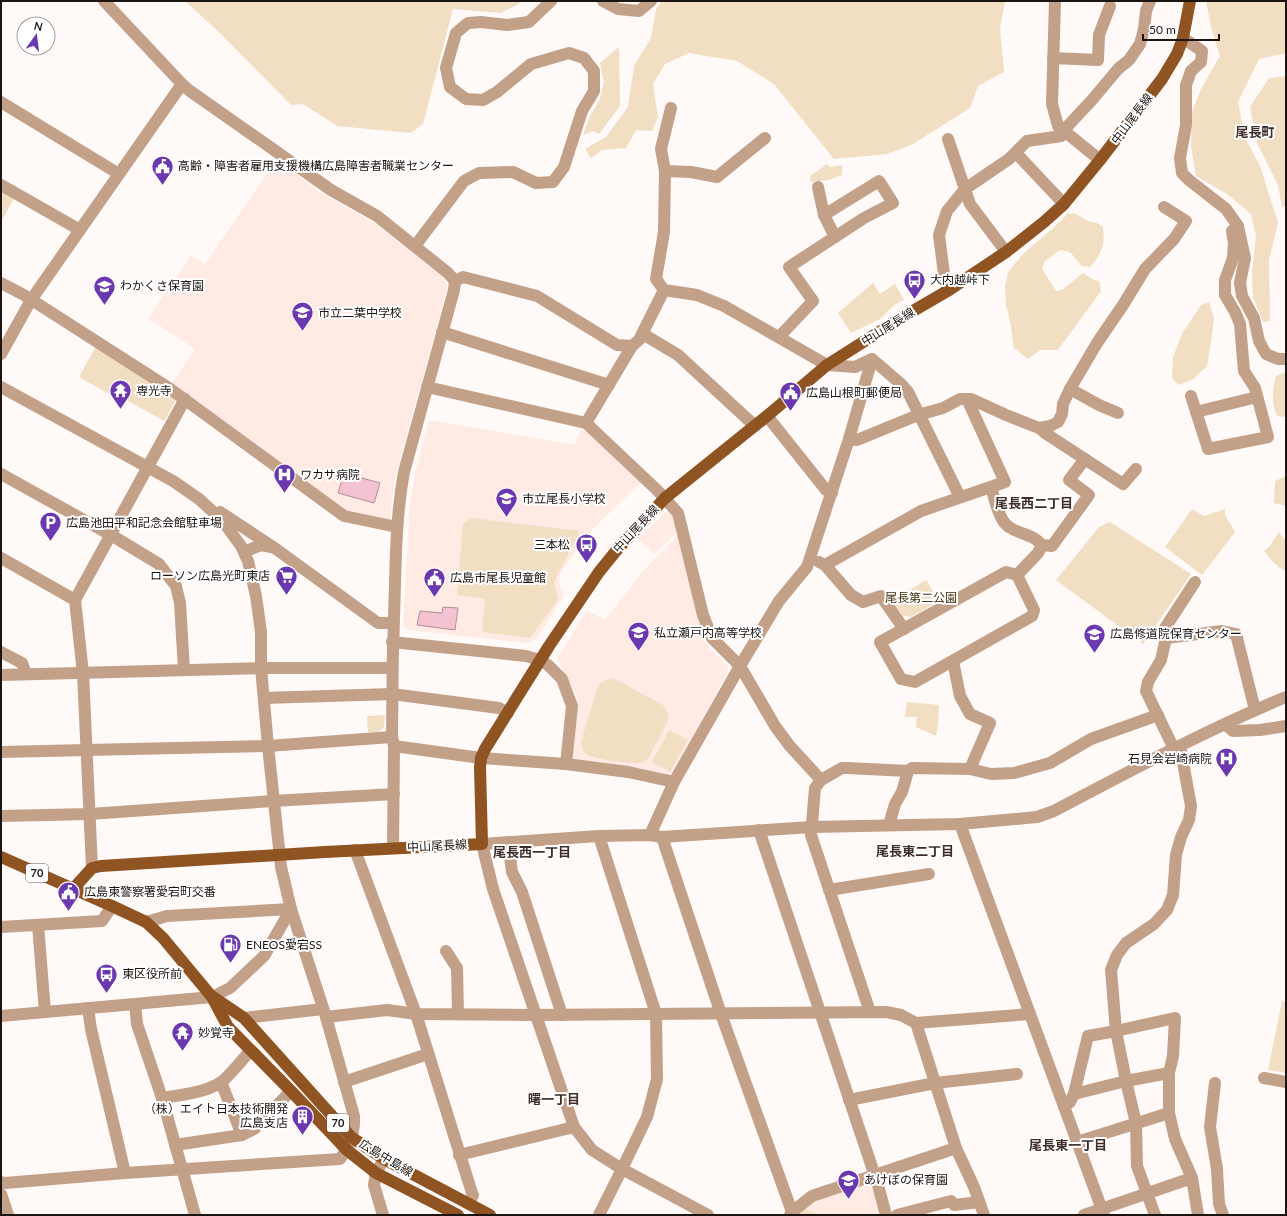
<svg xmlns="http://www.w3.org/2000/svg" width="1287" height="1216" viewBox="0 0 1287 1216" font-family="Lato,'Noto Sans JP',sans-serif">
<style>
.built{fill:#ffeae4}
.green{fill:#f1dec3}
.water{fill:#f4c3d2;stroke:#b38e98}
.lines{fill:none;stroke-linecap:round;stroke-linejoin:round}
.minor{stroke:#c3a088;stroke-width:12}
.major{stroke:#8f5422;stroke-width:12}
.labels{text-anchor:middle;stroke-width:4;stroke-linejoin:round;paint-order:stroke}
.shield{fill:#fff;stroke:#605a58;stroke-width:1}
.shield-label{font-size:11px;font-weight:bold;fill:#1c1411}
.street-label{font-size:12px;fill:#1c1411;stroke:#fff}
.poi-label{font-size:12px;fill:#1c1411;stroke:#fff;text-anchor:start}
.park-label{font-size:12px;fill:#433010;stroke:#fff}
.neighbourhood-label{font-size:13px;font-weight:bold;fill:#3f2d27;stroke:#fff}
</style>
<rect width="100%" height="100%" fill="#fff9f8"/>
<g class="built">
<polygon points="277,159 318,191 377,225 440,275 444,280 446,284 447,289 397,471 392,498 390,521 347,511 172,383 195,349 148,318 191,256 205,264"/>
<polygon points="429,420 575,445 581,430 589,433 642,481 585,537 560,574 559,583 564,595 537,638 527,643 409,630 403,626 410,501 415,474"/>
<polygon points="665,512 673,514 677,532 654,554 638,539"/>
<polygon points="680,533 696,609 703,638 709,648 728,666 728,671 674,772 668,776 577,762 573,757 577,696 557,659 586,611 605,620 645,569"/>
<polygon points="870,1182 873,1184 882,1215 822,1215 805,1209 823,1198"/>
</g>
<g class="green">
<polygon points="185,1 520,1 519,4 501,13 453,9 423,124 411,133 337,126 303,104 291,105 222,35"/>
<polygon points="662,1 1005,1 1000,28 1004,72 978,86 970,108 913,144 887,154 834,159 774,84 737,61 689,53 665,64 653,84 658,117 652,131 636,130 626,148 602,150 591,158 585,149 606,137 628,107 634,66 651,38 656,9"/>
<polygon points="1206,1 1286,1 1286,53 1259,59 1238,102 1245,138 1260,166 1278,223 1269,260 1270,321 1263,322 1253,297 1252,273 1256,235 1251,214 1227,194 1196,176 1191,147 1192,112 1201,89 1220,56 1211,27"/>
<polygon points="619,47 620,106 599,134 593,131 583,135 590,116 599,101 604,83 600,63"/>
<polygon points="1286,76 1286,206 1282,207 1278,185 1257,143 1250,107 1269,78"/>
<polygon points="827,164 830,167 842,165 842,175 828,180 811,182 810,176"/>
<polygon points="1,191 14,198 1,222"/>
<path d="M1068,213l2,1 4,-1 14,8 9,2 6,4c2,19 -1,26 -13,40l-8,-1 -12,-14 -10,-2 -15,11 -3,8 14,22 6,-1 21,-17 11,7 5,1 2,10 -43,59h-18l-12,9 -9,-7 -2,-3h-3l-3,-23 -3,-14 -2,-6 -1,-20 3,-14 15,-18 39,-34z"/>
<polygon points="873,283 880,294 895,284 904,300 894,305 880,319 851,333 838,313"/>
<polygon points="1209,302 1214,319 1211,342 1207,366 1192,380 1178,385 1172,378 1173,357 1182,334 1201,305"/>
<polygon points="96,346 174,396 175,402 164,421 114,393 113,396 79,377"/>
<path d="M1286,372v45l-9,-1c-6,-16 -5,-23 -1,-40z"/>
<polygon points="1286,476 1286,506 1274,503 1275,481"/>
<polygon points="1192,509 1204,516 1225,509 1225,515 1235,532 1202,575 1165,547"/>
<polygon points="471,518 580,531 554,582 558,600 530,638 482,632 485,599 457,595 463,524"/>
<polygon points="1110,522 1191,574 1143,644 1056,580 1099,527"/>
<path d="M1279,532l7,10v29c-9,-3 -16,-13 -22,-20l5,-4z"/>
<polygon points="926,580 939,601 911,617 903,616 892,601"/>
<path d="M612,678l5,2 46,25 5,9v7l-19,36c-3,3 -5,6 -10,6 -7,1 -45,-4 -51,-8 -5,-3 -6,-8 -7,-13l16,-53c3,-7 7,-9 15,-11z"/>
<polygon points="907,702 939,705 938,724 936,736 916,727 917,717 905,717"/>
<polygon points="385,715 384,727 379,732 368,732 367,716"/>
<polygon points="669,730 688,740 670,772 652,762"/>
<polygon points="1282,1001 1286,1002 1286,1073 1268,1070"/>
<polygon points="805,1209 822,1215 797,1215"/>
</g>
<g class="water">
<polygon points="344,473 380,483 374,503 338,493"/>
<polygon points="443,607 458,608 455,630 417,625 420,611 442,613"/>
</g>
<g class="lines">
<g class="minor">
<path d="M104,1l78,83 8,7 141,99 46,26 71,57 7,8 -1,9 -50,182c-7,38 -8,74 -9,112 -2,51 -3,102 -3,153l2,9 87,12 85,6 62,8 46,10"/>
<polyline points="603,1 618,9 639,11 651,1"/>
<polyline points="1055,1 1052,104 1058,126 1100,160"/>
<polyline points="1183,38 1202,51 1201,62 1191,71 1186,85 1186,125 1180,158 1182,173 1189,180 1226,209 1238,226 1245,258 1240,283 1242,296 1254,318 1259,341 1266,354 1278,359 1286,359"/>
<polyline points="1053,58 1098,60 1099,35 1110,6"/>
<polyline points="1,102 119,174"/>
<polyline points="671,108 661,149 665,171 664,232 656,279 664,290 697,295 724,306 827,365 855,367 872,359 901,384 908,392 960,497"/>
<polyline points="948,139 970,204 1006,252"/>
<polyline points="1016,153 1064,204"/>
<polyline points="665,171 691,172 717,177 765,138"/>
<polyline points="1,185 80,230"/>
<polyline points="818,187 824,215 835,237"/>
<polyline points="415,246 464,181 479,173 513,172 536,183 553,182 564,167 582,111 594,91 594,71 584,58 569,53 531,64 497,92 483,100 466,99 450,87 446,68 456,33 468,23 481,22 507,25 529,22 551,1"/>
<polyline points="455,281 463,277 537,296 617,345 632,346 639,340 664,290"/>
<polyline points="1,283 24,295 169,388 344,516 397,527"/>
<polyline points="949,290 945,282 939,235 947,211 965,189 1009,159 1027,141 1061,136 1063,131 1092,100 1118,69 1129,60 1140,44 1144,29 1146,11 1150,1"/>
<polyline points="442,332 609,385"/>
<polyline points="643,334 678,355 755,426"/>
<polyline points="779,337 813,301 789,267 864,218 893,203 879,181 824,215"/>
<polyline points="1,354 31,300 182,84"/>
<path d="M1,387l172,94 26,18 23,21 19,26 7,15 8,35 5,36v36l7,78 13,121 10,42 35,108 28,99c1,15 -5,31 -14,43l-215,14 -120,10 -4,-1"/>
<polyline points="427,387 586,423 657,490 678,513 703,615 712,638 740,666 775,726 789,745 821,780"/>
<polyline points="1070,389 1099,405 1118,413"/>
<polyline points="1191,396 1208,449 1268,437 1255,388 1244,371 1240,324 1235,312 1225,295 1225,280 1233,258 1234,243 1232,231"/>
<polyline points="1196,412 1257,397"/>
<polyline points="767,416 826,490 832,493"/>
<polyline points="586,423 632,346"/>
<polyline points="1039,428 1045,433 1123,484 1136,469"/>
<polyline points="849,439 857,440 918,415 943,408 960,399 971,399 1006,415 1039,428 1050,426 1058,422 1062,414 1063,404 1070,389 1097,343 1123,305 1145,269 1174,239 1186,221 1164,207"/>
<polyline points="1,474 111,535 159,564 176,586 180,603 184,670"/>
<path d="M991,487c3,10 8,34 18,40 11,8 23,6 33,18l-4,8 -21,22"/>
<polyline points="220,512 276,549 378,623 393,623"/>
<polyline points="1042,545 1052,546 1089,495 1069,480 1085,459"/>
<polyline points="244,552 261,545 271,547"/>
<polyline points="1,558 75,600"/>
<polyline points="819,562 825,565 851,595 863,602 881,596 904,629"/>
<polyline points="825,565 921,511 1005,482 967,399"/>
<polygon points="1006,572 1017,575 1034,610 1032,616 915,682 901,679 880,642"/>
<polyline points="1166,638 1222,631 1236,634 1255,710"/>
<polyline points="392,642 526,656 540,660 548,665 562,679 572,706 566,764"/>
<polyline points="1,652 22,663 26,674"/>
<polyline points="953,661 960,696 970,714 990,723 970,769"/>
<polyline points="1,675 261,668 392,668"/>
<polyline points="264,698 392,694 499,708 508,713"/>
<polyline points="1225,724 1233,731 1260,730 1286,726"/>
<polyline points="1174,749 1146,691 1148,682 1161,660 1166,638 1165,628 1195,582"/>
<polyline points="1,752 86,750 268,746 392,737"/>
<polyline points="1,816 90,814 273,801 394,794"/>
<polyline points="960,824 1104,1215"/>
<polyline points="889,825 895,804 902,792 908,771"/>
<polyline points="759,830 878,1185 886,1215"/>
<polyline points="650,835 674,782 740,666 779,601 807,567 849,439 872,359"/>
<polyline points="599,836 656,1014 657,1079 647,1117 622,1169 599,1215"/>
<polyline points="662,837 721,1014 792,1212"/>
<polyline points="508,842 512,872 522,892 562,1015"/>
<polyline points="393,848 394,746"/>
<polyline points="355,850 416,1014 472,1193 473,1195 469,1204"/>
<polyline points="92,868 83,673 75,600 185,399"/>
<polyline points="829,890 929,874"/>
<polyline points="146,922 167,916 291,909"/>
<polyline points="38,925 45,1012"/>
<polyline points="1,927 102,921 112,906"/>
<polyline points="446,951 457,968 458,1014"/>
<polyline points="135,1004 137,1024 162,1098 195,1215"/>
<polyline points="88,1008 91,1029 125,1173"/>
<polyline points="870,1012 811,835 815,788 821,780 842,768 847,768 908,771 912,768 970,769 991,774 1014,773 1050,763 1091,739 1158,715"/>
<polyline points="1,1016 212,997 230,988 264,956 291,909"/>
<polyline points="326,1017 387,1010 416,1014 536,1015 886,1012 901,1015 916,1023 1030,1014"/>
<polyline points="244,1018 323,1009"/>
<polyline points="916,1023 956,1148 974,1187 984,1215"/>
<polyline points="1264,1078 1286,1082"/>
<polyline points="221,1082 242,1135"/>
<polyline points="344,1082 428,1054"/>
<polyline points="1215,1083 1210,1127 1217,1169 1219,1204 1223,1215"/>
<polyline points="1074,1094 1126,1081 1169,1073"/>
<path d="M162,1098c19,-3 41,-5 58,-15 8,-5 23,-24 30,-32"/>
<polyline points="849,1100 935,1083 1017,1074"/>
<polyline points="1064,1107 1070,1102 1074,1094 1088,1036 1116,1031 1175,1018 1173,1056 1169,1073 1169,1113 1175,1139 1192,1178 1198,1215"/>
<polyline points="1077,1142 1169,1113"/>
<polyline points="175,1145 242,1135 254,1129 291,1091"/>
<polyline points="459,1155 574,1127"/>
<polyline points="1,1194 8,1215"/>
<polyline points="383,1215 374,1185 376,1173 384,1159"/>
<path d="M708,1215l-86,-46 -30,-19 -18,-23 -81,-238 -11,-45 117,-8 51,-1 12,2 150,-10 148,-3 77,-7 17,-6c76,-40 152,-81 232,-114"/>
<polyline points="790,1215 792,1212 812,1196 956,1148 957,1151"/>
<polyline points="897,1215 951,1201 954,1205 979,1202"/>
<polyline points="1084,1215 1192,1178"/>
<polyline points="1155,1215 1137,1166 1136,1123 1126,1081 1116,1031 1111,970 1117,955 1126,943 1154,924 1167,910 1173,895 1176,855 1181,837 1189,820 1191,806 1180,746"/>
</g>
<g class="major">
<polyline points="1,857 112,906 146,922 163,938 212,997 228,1027 291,1091 347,1150 376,1173 458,1215"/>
<polyline points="73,889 92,868 101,866 325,852 482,844 480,767 481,758 485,749 549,646 599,572 616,551 665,498 767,416 827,365 901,318 949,290 1006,252 1044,222 1064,204 1100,160 1162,79 1177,54 1183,38 1190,1"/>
<polyline points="213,997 244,1018 351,1137 384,1159 490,1215"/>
</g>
</g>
<defs>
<symbol id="civic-pin" viewBox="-11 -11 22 30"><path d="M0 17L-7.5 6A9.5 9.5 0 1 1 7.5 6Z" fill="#6b38af" stroke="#fff"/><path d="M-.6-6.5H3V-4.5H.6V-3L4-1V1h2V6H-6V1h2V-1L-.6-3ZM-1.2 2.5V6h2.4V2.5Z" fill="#fff"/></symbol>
<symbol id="bus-pin" viewBox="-11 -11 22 30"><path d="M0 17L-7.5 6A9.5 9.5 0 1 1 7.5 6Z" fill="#6b38af" stroke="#fff"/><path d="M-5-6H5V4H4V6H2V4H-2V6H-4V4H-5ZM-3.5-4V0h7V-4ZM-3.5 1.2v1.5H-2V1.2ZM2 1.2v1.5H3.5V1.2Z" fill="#fff"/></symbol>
<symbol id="school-pin" viewBox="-11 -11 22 30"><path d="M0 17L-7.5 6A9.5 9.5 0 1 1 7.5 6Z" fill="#6b38af" stroke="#fff"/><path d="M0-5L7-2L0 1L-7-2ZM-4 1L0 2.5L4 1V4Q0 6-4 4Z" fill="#fff"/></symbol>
<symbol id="temple-pin" viewBox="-11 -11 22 30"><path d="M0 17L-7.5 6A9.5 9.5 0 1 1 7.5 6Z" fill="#6b38af" stroke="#fff"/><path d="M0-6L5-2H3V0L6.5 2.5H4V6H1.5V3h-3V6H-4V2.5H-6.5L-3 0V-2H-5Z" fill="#fff"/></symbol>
<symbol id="hospital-pin" viewBox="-11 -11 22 30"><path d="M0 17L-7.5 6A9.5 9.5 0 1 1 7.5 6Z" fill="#6b38af" stroke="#fff"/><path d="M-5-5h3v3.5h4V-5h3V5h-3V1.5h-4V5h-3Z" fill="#fff"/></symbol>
<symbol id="parking-pin" viewBox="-11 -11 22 30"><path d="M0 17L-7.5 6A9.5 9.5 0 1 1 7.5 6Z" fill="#6b38af" stroke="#fff"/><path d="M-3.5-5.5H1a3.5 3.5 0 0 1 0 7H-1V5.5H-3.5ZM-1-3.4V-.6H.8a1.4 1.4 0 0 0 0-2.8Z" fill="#fff"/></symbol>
<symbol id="supermarket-pin" viewBox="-11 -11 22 30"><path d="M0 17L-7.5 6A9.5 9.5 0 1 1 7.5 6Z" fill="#6b38af" stroke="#fff"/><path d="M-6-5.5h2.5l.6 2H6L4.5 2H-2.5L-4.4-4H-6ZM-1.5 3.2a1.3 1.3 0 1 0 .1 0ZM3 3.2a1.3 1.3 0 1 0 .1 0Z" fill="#fff"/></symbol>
<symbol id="fuel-pin" viewBox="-11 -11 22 30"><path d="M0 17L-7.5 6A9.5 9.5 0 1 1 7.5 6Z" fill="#6b38af" stroke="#fff"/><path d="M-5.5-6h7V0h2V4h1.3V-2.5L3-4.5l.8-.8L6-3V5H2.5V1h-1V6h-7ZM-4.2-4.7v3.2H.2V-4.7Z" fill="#fff"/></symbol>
<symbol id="building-pin" viewBox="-11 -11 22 30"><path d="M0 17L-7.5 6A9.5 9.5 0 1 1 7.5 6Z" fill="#6b38af" stroke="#fff"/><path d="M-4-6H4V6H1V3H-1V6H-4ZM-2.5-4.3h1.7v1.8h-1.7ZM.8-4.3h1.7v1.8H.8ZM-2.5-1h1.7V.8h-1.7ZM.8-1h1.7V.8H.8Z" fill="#fff"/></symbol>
</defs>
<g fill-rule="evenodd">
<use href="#civic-pin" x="150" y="154" width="25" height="34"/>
<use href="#bus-pin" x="902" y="268" width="25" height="34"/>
<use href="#school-pin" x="92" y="274" width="25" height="34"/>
<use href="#school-pin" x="290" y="300" width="25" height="34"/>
<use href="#temple-pin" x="108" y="378" width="25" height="34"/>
<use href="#civic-pin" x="778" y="380" width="25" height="34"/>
<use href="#hospital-pin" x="272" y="462" width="25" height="34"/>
<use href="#school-pin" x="494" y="486" width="25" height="34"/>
<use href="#parking-pin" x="38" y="510" width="25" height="34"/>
<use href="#bus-pin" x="574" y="532" width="25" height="34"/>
<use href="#supermarket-pin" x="274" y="564" width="25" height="34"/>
<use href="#civic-pin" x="422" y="566" width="25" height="34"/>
<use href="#school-pin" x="626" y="620" width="25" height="34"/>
<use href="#school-pin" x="1082" y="622" width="25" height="34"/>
<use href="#hospital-pin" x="1214" y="746" width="25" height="34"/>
<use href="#civic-pin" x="56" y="880" width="25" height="34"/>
<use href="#fuel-pin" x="218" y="932" width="25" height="34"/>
<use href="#bus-pin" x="94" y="962" width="25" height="34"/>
<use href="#temple-pin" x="170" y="1020" width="25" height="34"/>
<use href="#building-pin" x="290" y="1104" width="25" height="34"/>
<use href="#school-pin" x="836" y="1168" width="25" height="34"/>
</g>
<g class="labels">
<g class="shield">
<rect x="26" y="864" width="22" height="18" rx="3"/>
<rect x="327" y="1114" width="22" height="18" rx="3"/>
</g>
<g class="shield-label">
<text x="37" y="877">70</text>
<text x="338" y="1127">70</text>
</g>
<g class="street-label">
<text transform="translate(1132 119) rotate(-53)" y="4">中山尾長線</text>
<text transform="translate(888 327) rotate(-32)" y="4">中山尾長線</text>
<text transform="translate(636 529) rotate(-47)" y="4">中山尾長線</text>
<text transform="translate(437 846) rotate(-3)" y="4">中山尾長線</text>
<text transform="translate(386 1158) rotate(31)" y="4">広島中島線</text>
</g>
<g class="poi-label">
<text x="178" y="170">高齢・障害者雇用支援機構広島障害者職業センター</text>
<text x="930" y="284">大内越峠下</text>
<text x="120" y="290">わかくさ保育園</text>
<text x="318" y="317">市立二葉中学校</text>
<text x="136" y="395">専光寺</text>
<text x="806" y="397">広島山根町郵便局</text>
<text x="300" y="479">ワカサ病院</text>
<text x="522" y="503">市立尾長小学校</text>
<text x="66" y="527">広島池田平和記念会館駐車場</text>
<text x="570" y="549" text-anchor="end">三本松</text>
<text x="270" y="580" text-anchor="end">ローソン広島光町東店</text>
<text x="450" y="582">広島市尾長児童館</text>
<text x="654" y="637">私立瀬戸内高等学校</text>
<text x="1110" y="638">広島修道院保育センター</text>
<text x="1212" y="763" text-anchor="end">石見会岩崎病院</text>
<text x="84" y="896">広島東警察署愛宕町交番</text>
<text x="246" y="949">ENEOS愛宕SS</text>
<text x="122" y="978">東区役所前</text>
<text x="198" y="1037">妙覚寺</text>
<text x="288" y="1113" text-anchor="end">（株）エイト日本技術開発<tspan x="288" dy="14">広島支店</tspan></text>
<text x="864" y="1184">あけぼの保育園</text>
</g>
<g class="park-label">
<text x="921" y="602">尾長第二公園</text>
</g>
<g class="neighbourhood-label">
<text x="1255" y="137">尾長町</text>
<text x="1034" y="508">尾長西二丁目</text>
<text x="915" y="856">尾長東二丁目</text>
<text x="532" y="857">尾長西一丁目</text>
<text x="554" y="1104">曙一丁目</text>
<text x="1068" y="1150">尾長東一丁目</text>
</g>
</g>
<rect width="1287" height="1216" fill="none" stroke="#1c1411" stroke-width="4"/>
<g transform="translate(36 36) rotate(14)"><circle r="19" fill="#ffffff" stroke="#a4a1a0"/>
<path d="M0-3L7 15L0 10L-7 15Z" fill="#6b38af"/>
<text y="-6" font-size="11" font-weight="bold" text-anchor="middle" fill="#1c1411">N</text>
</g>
<path d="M1143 34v6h76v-6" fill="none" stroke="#1c1411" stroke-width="2"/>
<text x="1149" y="34" font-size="12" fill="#1c1411" stroke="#ffffff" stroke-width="3" paint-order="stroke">50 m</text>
</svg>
